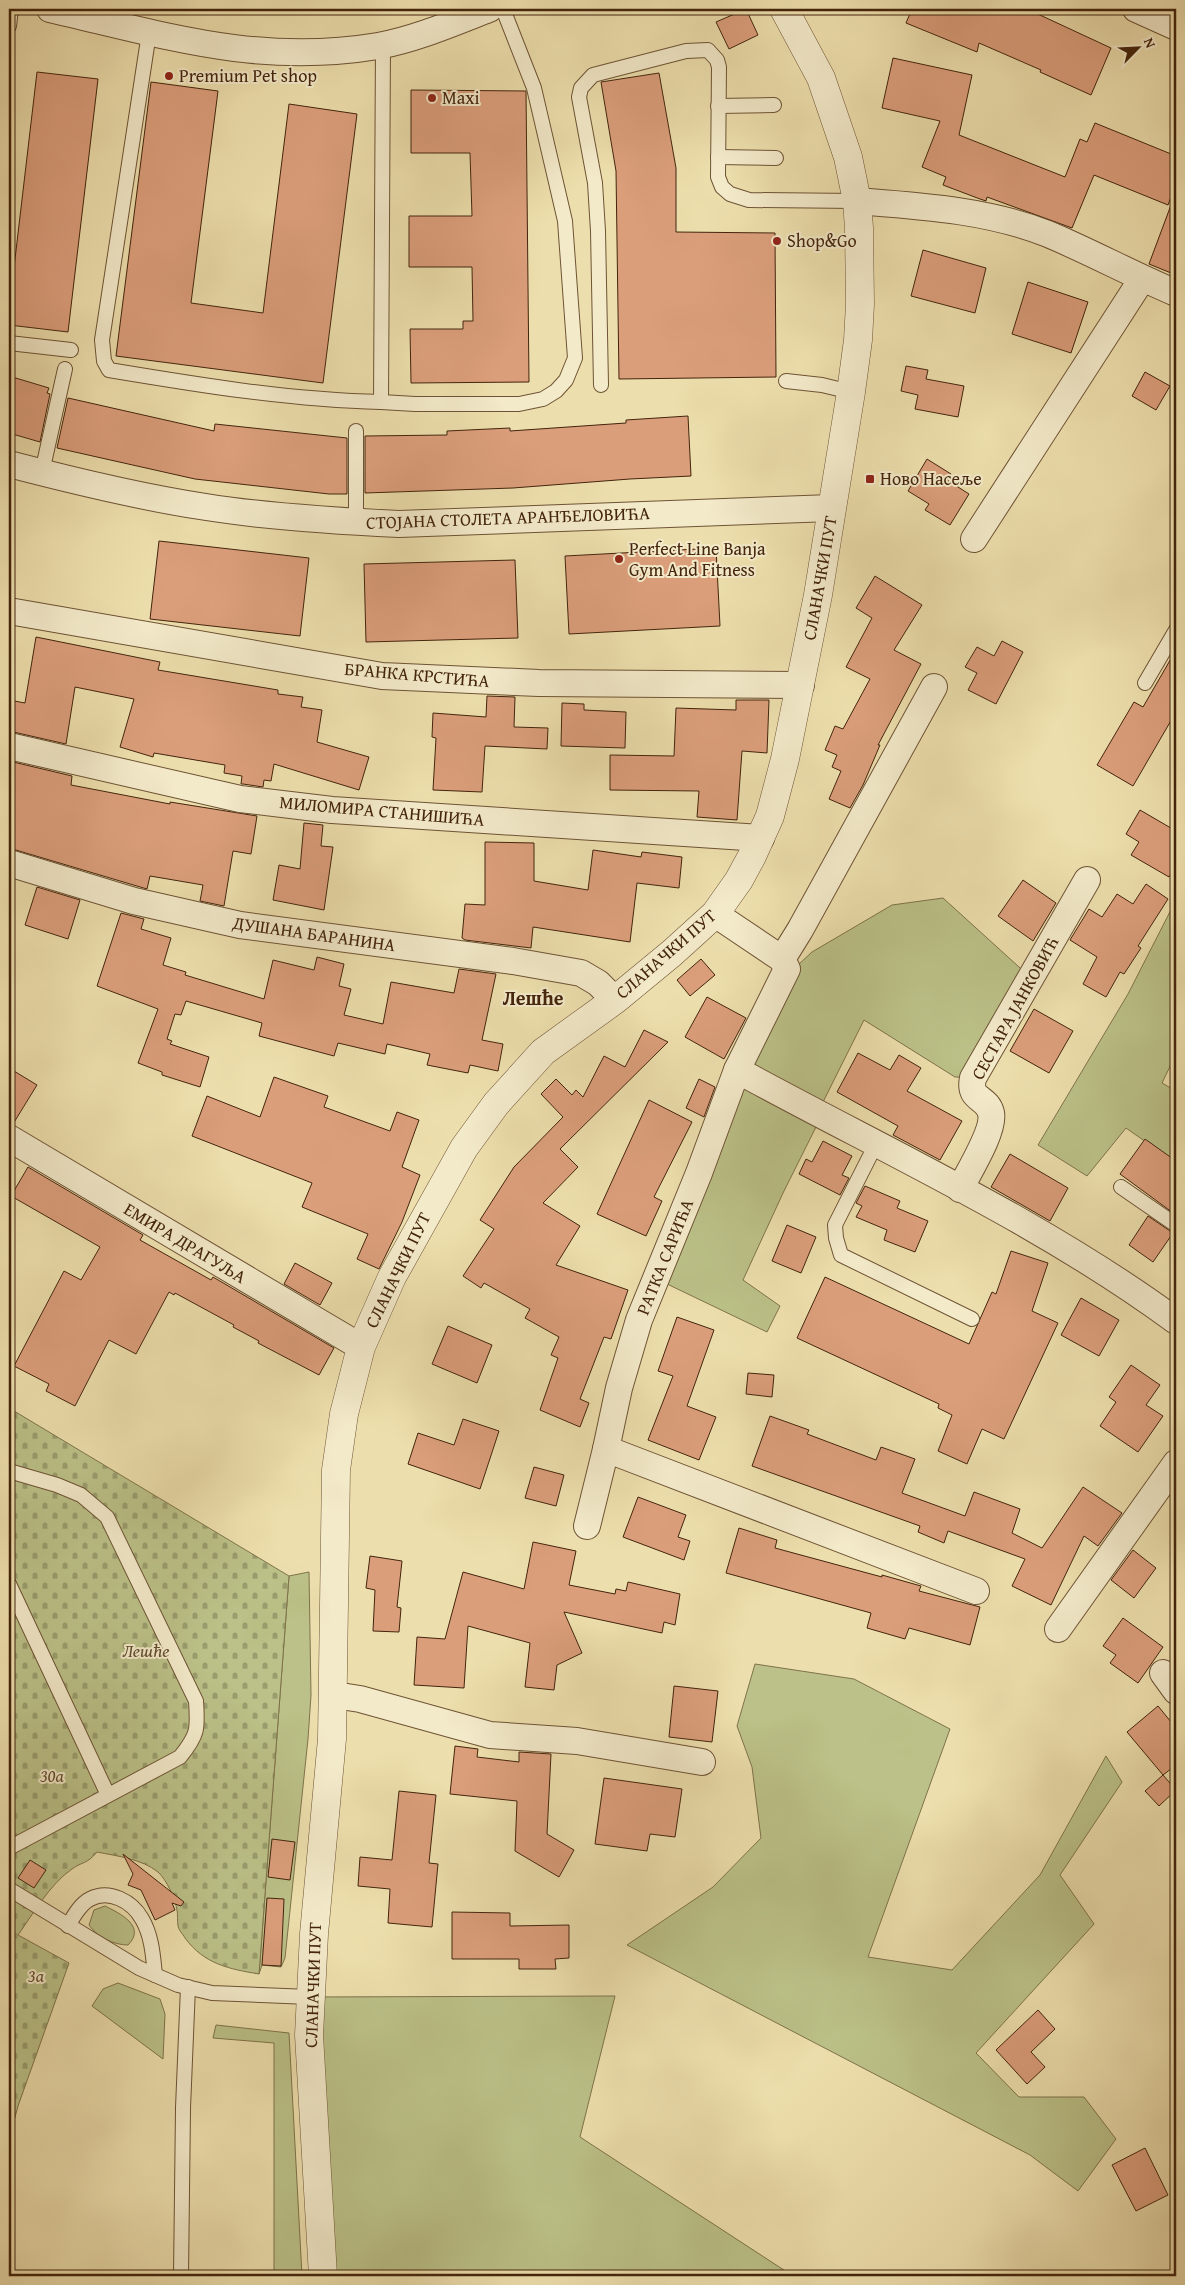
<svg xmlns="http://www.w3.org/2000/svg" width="1185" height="2285" viewBox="0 0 1185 2285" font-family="'Gentium Book Plus',serif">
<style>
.grass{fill:#bbc188;stroke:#7f724a}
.cemetery{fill:url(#cemetery-stones);stroke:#7f724a}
.building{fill:#db9e7b;stroke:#43240c}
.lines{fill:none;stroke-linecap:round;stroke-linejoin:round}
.service-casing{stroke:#6e5334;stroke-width:16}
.minor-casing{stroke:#6e5334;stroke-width:28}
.tertiary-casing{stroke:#6e5334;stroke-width:29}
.service{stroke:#f3eaca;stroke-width:14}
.minor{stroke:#f3eaca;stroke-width:26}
.tertiary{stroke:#f3eaca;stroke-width:28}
.poi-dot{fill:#8f2418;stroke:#f3eaca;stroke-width:2}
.labels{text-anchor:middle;stroke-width:4;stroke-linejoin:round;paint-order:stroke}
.poi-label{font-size:18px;fill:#43240c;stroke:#f3eaca;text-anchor:start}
.street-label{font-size:18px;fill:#43240c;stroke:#f3eaca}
.park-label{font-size:18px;font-style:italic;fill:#614b2b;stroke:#f3eaca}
.quarter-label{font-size:20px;font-weight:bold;fill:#43240c;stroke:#f3eaca}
</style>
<defs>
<pattern id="cemetery-stones" width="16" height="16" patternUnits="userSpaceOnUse" patternTransform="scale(1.25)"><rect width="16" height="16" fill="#bbc188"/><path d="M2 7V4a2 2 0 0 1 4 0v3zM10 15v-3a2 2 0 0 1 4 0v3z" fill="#9a9d6e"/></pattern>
</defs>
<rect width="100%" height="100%" fill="#eddfad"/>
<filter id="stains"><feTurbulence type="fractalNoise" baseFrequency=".004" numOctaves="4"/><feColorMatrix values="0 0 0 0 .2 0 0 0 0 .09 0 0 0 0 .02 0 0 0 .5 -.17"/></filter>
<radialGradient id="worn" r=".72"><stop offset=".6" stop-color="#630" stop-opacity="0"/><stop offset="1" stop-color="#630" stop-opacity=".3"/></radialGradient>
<g class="grass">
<polygon points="943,898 1030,977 973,1078 955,1077 864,1020 817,1114 737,1070 785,977 812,952 892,905"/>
<polygon points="1176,900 1176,1054 1162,1083 1176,1091 1176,1163 1126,1128 1087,1176 1038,1145 1128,994"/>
<polygon points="744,1087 817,1125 783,1193 743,1280 780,1306 767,1332 665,1283"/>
<polygon points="309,1572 311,1695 308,1739 285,1958 281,1967 262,1965 259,1974 289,1576"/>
<polygon points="755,1664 854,1679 950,1729 868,1957 952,1970 1040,1875 1106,1756 1122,1782 1060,1875 1094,1924 976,2053 1019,2097 1084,2097 1116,2139 1078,2191 1030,2155 627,1945 713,1887 761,1838 752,1767 737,1726"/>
<path d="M105,1906c14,7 42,20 23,39 -14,0 -31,-8 -39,-20l5,-15z"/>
<polygon points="118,1983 160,1999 165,2014 163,2059 92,2006 103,1989"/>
<polygon points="615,1996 580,2137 793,2276 323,2276 310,1997"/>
<polygon points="216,2025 289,2033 302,2276 274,2276 274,2043 213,2038"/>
</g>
<path class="cemetery" d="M9,1408l280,168 -30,398c-30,-5 -55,-10 -74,-36 -2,-4 -7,-8 -7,-13 -1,-5 0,-10 -1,-15 -2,-11 -10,-30 -19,-38 -16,-13 -41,-16 -61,-20 -11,13 -14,9 -25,17 -22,15 -39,45 -54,66l51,28 -51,143 -9,34z"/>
<g class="building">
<polygon points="746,9 758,35 729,49 716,22"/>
<polygon points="912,9 1027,9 1111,48 1091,95 1040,72 1041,70 979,43 977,52 906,23"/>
<polygon points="893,58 972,75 959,135 1065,177 1080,139 1087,142 1095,123 1176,156 1176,184 1168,205 1094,175 1072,228 987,197 986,201 980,199 943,185 946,177 922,167 940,121 882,108"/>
<polygon points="37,72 98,79 68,332 9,325 9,310"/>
<polygon points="659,73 676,168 676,232 775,233 776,377 619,379 616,171 601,82"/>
<polygon points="151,82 218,91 191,303 263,313 289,104 357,114 323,383 116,356"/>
<polygon points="411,90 526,91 529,382 411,383 410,329 463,329 463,321 473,321 472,267 409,267 409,216 472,216 470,153 411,153"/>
<polygon points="1174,197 1176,198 1176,275 1149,264"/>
<polygon points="923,250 986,268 975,313 911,296"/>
<polygon points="1028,282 1088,302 1071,353 1012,334"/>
<polygon points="906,366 928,370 926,379 964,386 958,417 915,409 918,395 901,391"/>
<polygon points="1145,372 1170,386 1156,410 1132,396"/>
<polygon points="9,376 49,388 47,393 50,394 40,442 9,433"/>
<polygon points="68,398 214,431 215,424 347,438 347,494 329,494 195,479 57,448"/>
<polygon points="688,416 691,476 630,479 513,488 365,493 365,436 447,435 447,431 510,428 510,431 626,423 626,420"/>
<polygon points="927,459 951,474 947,480 969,494 950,525 925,510 929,504 908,491"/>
<polygon points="159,541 309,558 300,636 150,619"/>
<polygon points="716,548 720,626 569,634 565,556"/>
<polygon points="515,560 518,638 366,642 364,564"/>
<polygon points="875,576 922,605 894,650 921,664 878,745 880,745 863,785 850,808 829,799 841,771 832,767 837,755 825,750 835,726 843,729 870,679 846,667 872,618 856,608"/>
<polygon points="36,637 160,662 158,670 278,690 278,694 303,697 301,707 322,710 317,742 369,757 359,790 274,764 271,781 264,780 263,787 243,784 241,784 242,776 224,773 225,765 154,753 153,757 120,747 134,699 75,687 66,744 9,731 9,700 25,703"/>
<polygon points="1002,641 1023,652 996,704 968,690 977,673 965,667 977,647 994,656"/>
<polygon points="1176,650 1176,712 1133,786 1097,765 1134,702 1143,707"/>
<polygon points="487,696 515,697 514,727 548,728 547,749 485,746 482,792 433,790 436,738 432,737 433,713 486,717"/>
<polygon points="736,700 769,700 767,753 742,751 737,820 697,817 699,791 610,790 610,755 674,756 676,708 736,710"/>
<polygon points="562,703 584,704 584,710 626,712 625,748 561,746"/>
<polygon points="9,761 72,776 71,785 170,804 170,802 257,816 251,854 233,851 224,906 200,901 203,885 150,876 147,889 9,848"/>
<polygon points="1140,810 1176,831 1176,864 1169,877 1131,855 1139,842 1126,834"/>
<polygon points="304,823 323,825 321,846 333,847 324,910 273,900 279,865 300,869"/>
<polygon points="485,842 534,843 534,881 588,890 593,850 641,857 642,852 682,857 679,888 637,883 630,942 533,927 531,948 465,940 462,938 465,904 485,905"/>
<polygon points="1023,880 1056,903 1033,941 998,916"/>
<polygon points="1146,884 1168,899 1138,946 1141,948 1124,974 1120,972 1106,997 1083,984 1097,957 1070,940 1089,909 1102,917 1117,894 1133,904"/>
<polygon points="37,887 80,900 68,939 25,925"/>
<polygon points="121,913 144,919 141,929 171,938 163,965 186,972 185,975 264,999 273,960 314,970 317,957 344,964 339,986 351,989 344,1015 383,1024 391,982 454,993 459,969 496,974 482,1040 503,1044 498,1071 470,1065 468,1073 427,1065 430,1054 387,1044 385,1054 338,1043 334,1056 259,1036 262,1023 186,1001 181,1015 175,1014 167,1039 172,1041 170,1044 209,1057 200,1087 162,1075 162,1072 138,1063 158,1009 97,986"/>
<polygon points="701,959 715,975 690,996 677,980"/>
<polygon points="707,997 746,1018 724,1059 685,1037"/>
<polygon points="1034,1009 1073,1031 1049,1073 1010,1051"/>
<polygon points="644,1030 668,1042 560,1149 578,1167 543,1203 580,1226 556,1265 628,1290 611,1339 604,1337 580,1399 589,1403 580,1427 540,1410 558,1358 551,1355 559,1337 525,1318 530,1309 484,1283 481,1288 463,1276 494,1229 480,1220 514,1167 563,1117 541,1094 556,1079 572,1095 576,1090 583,1097 604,1056 625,1067"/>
<polygon points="858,1053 890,1070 899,1055 921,1068 907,1091 962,1121 940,1160 893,1135 898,1126 837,1092"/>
<polygon points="9,1068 37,1085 13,1124 9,1123"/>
<polygon points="274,1077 328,1096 324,1107 390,1131 397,1112 419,1120 402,1167 420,1175 402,1222 379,1269 357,1259 368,1234 302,1207 312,1183 192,1136 207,1096 260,1117"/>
<polygon points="699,1079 715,1087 704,1117 686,1108"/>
<polygon points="649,1100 692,1122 654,1197 662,1201 646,1236 597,1214"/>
<polygon points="1145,1139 1176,1161 1176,1215 1120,1174"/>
<polygon points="823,1141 852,1156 842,1175 849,1178 840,1195 799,1174 806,1159 812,1162"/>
<polygon points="1010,1154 1068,1188 1050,1221 991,1187"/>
<polygon points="28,1167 143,1235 140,1240 211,1280 213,1277 334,1348 319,1375 258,1343 259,1341 233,1327 234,1325 175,1293 174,1295 169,1292 136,1354 109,1340 75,1406 46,1391 49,1384 14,1366 64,1271 81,1280 100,1247 11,1196"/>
<polygon points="865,1186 900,1201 897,1208 928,1221 915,1252 884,1240 887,1230 856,1217 862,1206 856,1203"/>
<polygon points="1148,1216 1173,1233 1153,1262 1129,1245"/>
<polygon points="787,1225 816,1237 801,1273 772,1261"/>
<polygon points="1011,1251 1048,1263 1032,1311 1058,1323 1004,1439 982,1429 967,1464 938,1451 952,1415 938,1408 939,1404 797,1338 825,1277 969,1344 992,1292 996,1294"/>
<polygon points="295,1263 332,1283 320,1305 284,1284"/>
<polygon points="1081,1298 1119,1320 1099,1356 1061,1335"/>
<polygon points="677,1317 714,1330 687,1406 716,1417 699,1460 648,1440 673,1376 658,1371"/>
<polygon points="448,1326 492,1345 477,1383 432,1364"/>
<polygon points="1131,1365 1160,1385 1146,1405 1163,1416 1138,1452 1100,1426 1116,1402 1109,1397"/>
<polygon points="748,1373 774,1375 772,1397 746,1394"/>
<polygon points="770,1416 809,1430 807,1434 876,1460 881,1447 915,1459 902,1493 965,1516 974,1492 1020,1509 1012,1533 1042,1548 1083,1487 1122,1513 1098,1546 1084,1536 1051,1605 1012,1586 1025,1559 948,1531 944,1543 918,1532 920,1526 752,1466"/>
<polygon points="463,1419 499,1431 480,1489 408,1464 418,1433 454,1445"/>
<polygon points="534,1467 564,1475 556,1506 525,1498"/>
<polygon points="638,1497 686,1515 678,1537 690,1541 684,1560 623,1537"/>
<polygon points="739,1528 777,1540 775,1548 882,1577 882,1575 921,1586 919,1591 980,1607 970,1645 909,1628 905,1639 867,1628 871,1613 726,1573"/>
<polygon points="533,1542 576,1551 569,1585 615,1594 616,1589 626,1591 628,1582 680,1594 675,1625 664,1622 662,1633 564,1612 582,1653 557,1665 554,1690 525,1687 530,1643 468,1626 464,1688 414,1685 417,1637 445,1639 463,1572 524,1589"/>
<polygon points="1133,1550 1156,1568 1134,1598 1111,1580"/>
<polygon points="370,1556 402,1561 397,1607 401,1608 399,1632 373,1631 375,1590 366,1588"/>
<polygon points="1123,1618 1163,1647 1138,1683 1110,1663 1116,1655 1103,1646"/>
<polygon points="674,1686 718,1691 712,1742 669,1737"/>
<polygon points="1158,1706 1176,1728 1176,1765 1163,1775 1127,1732"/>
<polygon points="455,1746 478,1749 477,1757 519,1762 519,1752 551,1754 547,1834 574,1850 559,1877 515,1851 517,1801 450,1794"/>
<polygon points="1163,1775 1176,1790 1159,1806 1145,1791"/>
<polygon points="604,1778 682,1789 675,1837 650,1834 647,1851 595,1844"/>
<polygon points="399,1791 436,1795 429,1863 438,1864 432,1927 388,1923 390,1889 358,1886 360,1857 392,1860"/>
<polygon points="272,1839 295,1842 290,1880 268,1877"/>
<polygon points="123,1854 184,1902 181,1906 172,1903 175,1910 155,1920 141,1890 128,1885 133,1874"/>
<polygon points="30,1860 46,1870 34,1888 18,1878"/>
<polygon points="267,1898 284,1899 281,1966 262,1965"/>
<polygon points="452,1912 510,1913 510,1926 569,1925 569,1958 555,1959 556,1969 519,1969 519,1959 452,1959"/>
<polygon points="1038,2010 1055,2029 1031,2052 1045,2067 1027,2084 996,2050"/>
<polygon points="1145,2148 1168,2195 1136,2211 1112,2165"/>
</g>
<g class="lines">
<defs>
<g id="service">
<polyline points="9,26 11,9"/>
<path d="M149,33l-47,307 2,21 5,9c90,15 181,30 272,32"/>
<polyline points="383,44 381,402 415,404 519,404 543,399 556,391 566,380 575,358 565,221 534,88 503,9"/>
<polyline points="718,106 774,105"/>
<polyline points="718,157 776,158"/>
<polyline points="9,343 71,350"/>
<polyline points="786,381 822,385 851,392"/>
<polyline points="601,385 598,231 595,183 579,97 581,88 593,75 686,51 708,50 717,60 719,67 718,177 722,187 730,194 749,200 857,201"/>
<polyline points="42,472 65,369"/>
<polyline points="356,522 356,431"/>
<polyline points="1145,683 1176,630"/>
<polyline points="876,1144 835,1225 836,1238 841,1255 972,1319"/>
<polyline points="1121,1187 1176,1225"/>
<path d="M9,1471l48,14 24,10 26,22 89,184c2,28 2,34 -16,56l-171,91"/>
<polyline points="9,1584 108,1795"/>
<polyline points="9,1889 139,1968 178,1985 212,1993 310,1997"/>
<path d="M68,1926c5,-9 12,-22 22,-27 19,-10 42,2 52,20 10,17 11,37 13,56"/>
<polyline points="181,2276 183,2108 188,1987"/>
</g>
<g id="minor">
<path d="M50,9c114,26 208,57 328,37 38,-7 75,-23 111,-37"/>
<polyline points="1136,9 1176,27"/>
<path d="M857,201c63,5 131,9 191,33 43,18 85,41 128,59"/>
<path d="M9,464c65,17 130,33 197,43 62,10 130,14 193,17l433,-16"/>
<polyline points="974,539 1142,279"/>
<polyline points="9,611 382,676 539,683 801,685"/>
<polyline points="9,746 240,799 332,810 761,838"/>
<polyline points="9,863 134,901 240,925 513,961 581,973 598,983 615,1000"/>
<polyline points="782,959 800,930 934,687"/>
<path d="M737,1070c148,81 303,151 439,251"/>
<polyline points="9,1138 361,1347"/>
<path d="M960,1189c8,-16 35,-59 31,-76 -4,-17 -23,-12 -18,-35l114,-198"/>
<polyline points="606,1449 976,1591"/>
<polyline points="587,1526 606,1449 619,1388 639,1320 699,1173 737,1070 787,969 782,959 715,914"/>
<polyline points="1058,1629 1176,1463"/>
<polyline points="1163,1673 1176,1691"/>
<polyline points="334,1695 360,1699 490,1735 577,1741 702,1762"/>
</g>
<polyline id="tertiary" points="323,2276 309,2035 314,1934 332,1739 336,1470 344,1414 361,1347 392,1277 464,1148 496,1104 543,1052 615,1000 672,953 715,914 739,880 752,856 770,816 785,759 818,595 851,392 858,340 860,304 859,228 857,201 848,157 821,78 784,9"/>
</defs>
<use href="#service" class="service-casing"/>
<use href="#minor" class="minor-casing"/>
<use href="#tertiary" class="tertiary-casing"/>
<use href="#service" class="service"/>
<use href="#minor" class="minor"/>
<use href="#tertiary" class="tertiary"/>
</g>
<g class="poi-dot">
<circle cx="169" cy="76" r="5"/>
<circle cx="432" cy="98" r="5"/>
<circle cx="777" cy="241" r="5"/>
<rect x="865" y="474" width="10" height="10" rx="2.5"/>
<circle cx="619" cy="559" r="5"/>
</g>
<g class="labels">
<g class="poi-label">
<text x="179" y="82">Premium Pet shop</text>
<text x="442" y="104">Maxi</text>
<text x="787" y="247">Shop&amp;Go</text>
<text x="880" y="485">Ново Насеље</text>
<text x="629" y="555">Perfect Line Banja<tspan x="629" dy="21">Gym And Fitness</tspan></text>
</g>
<g class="street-label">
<text transform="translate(508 518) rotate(-2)" y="6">СТОЈАНА СТОЛЕТА АРАНЂЕЛОВИЋА</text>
<text transform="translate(820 578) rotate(-80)" y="6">СЛАНАЧКИ ПУТ</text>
<text transform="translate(417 675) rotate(5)" y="6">БРАНКА КРСТИЋА</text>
<text transform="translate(382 811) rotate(5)" y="6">МИЛОМИРА СТАНИШИЋА</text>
<text transform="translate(314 934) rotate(8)" y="6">ДУШАНА БАРАНИНА</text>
<text transform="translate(666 954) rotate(-41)" y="6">СЛАНАЧКИ ПУТ</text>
<text transform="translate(1015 1008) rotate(-61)" y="6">СЕСТАРА ЈАНКОВИЋ</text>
<text transform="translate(185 1243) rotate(31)" y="6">ЕМИРА ДРАГУЉА</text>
<text transform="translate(665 1257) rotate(-68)" y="6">РАТКА САРИЋА</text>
<text transform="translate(398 1270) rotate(-64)" y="6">СЛАНАЧКИ ПУТ</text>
<text transform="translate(313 1985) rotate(-88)" y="6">СЛАНАЧКИ ПУТ</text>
</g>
<g class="park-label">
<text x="146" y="1657">Лешће</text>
<text x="52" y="1782">30a</text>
<text x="36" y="1982">3a</text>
</g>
<g class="quarter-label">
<text x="533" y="1005">Лешће</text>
</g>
</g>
<rect width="1185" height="2285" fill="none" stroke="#eddfad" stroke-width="30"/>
<rect x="10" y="10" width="1165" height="2265" fill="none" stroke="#43240c" stroke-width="2.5"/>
<rect x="15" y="15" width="1155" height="2255" fill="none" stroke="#43240c"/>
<g transform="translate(1138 48) rotate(66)" stroke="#f3eaca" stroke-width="4" paint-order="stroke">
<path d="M0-4L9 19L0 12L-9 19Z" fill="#43240c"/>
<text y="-8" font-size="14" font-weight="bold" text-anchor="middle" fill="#43240c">N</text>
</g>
<rect width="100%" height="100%" filter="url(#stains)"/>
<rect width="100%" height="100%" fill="url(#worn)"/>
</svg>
